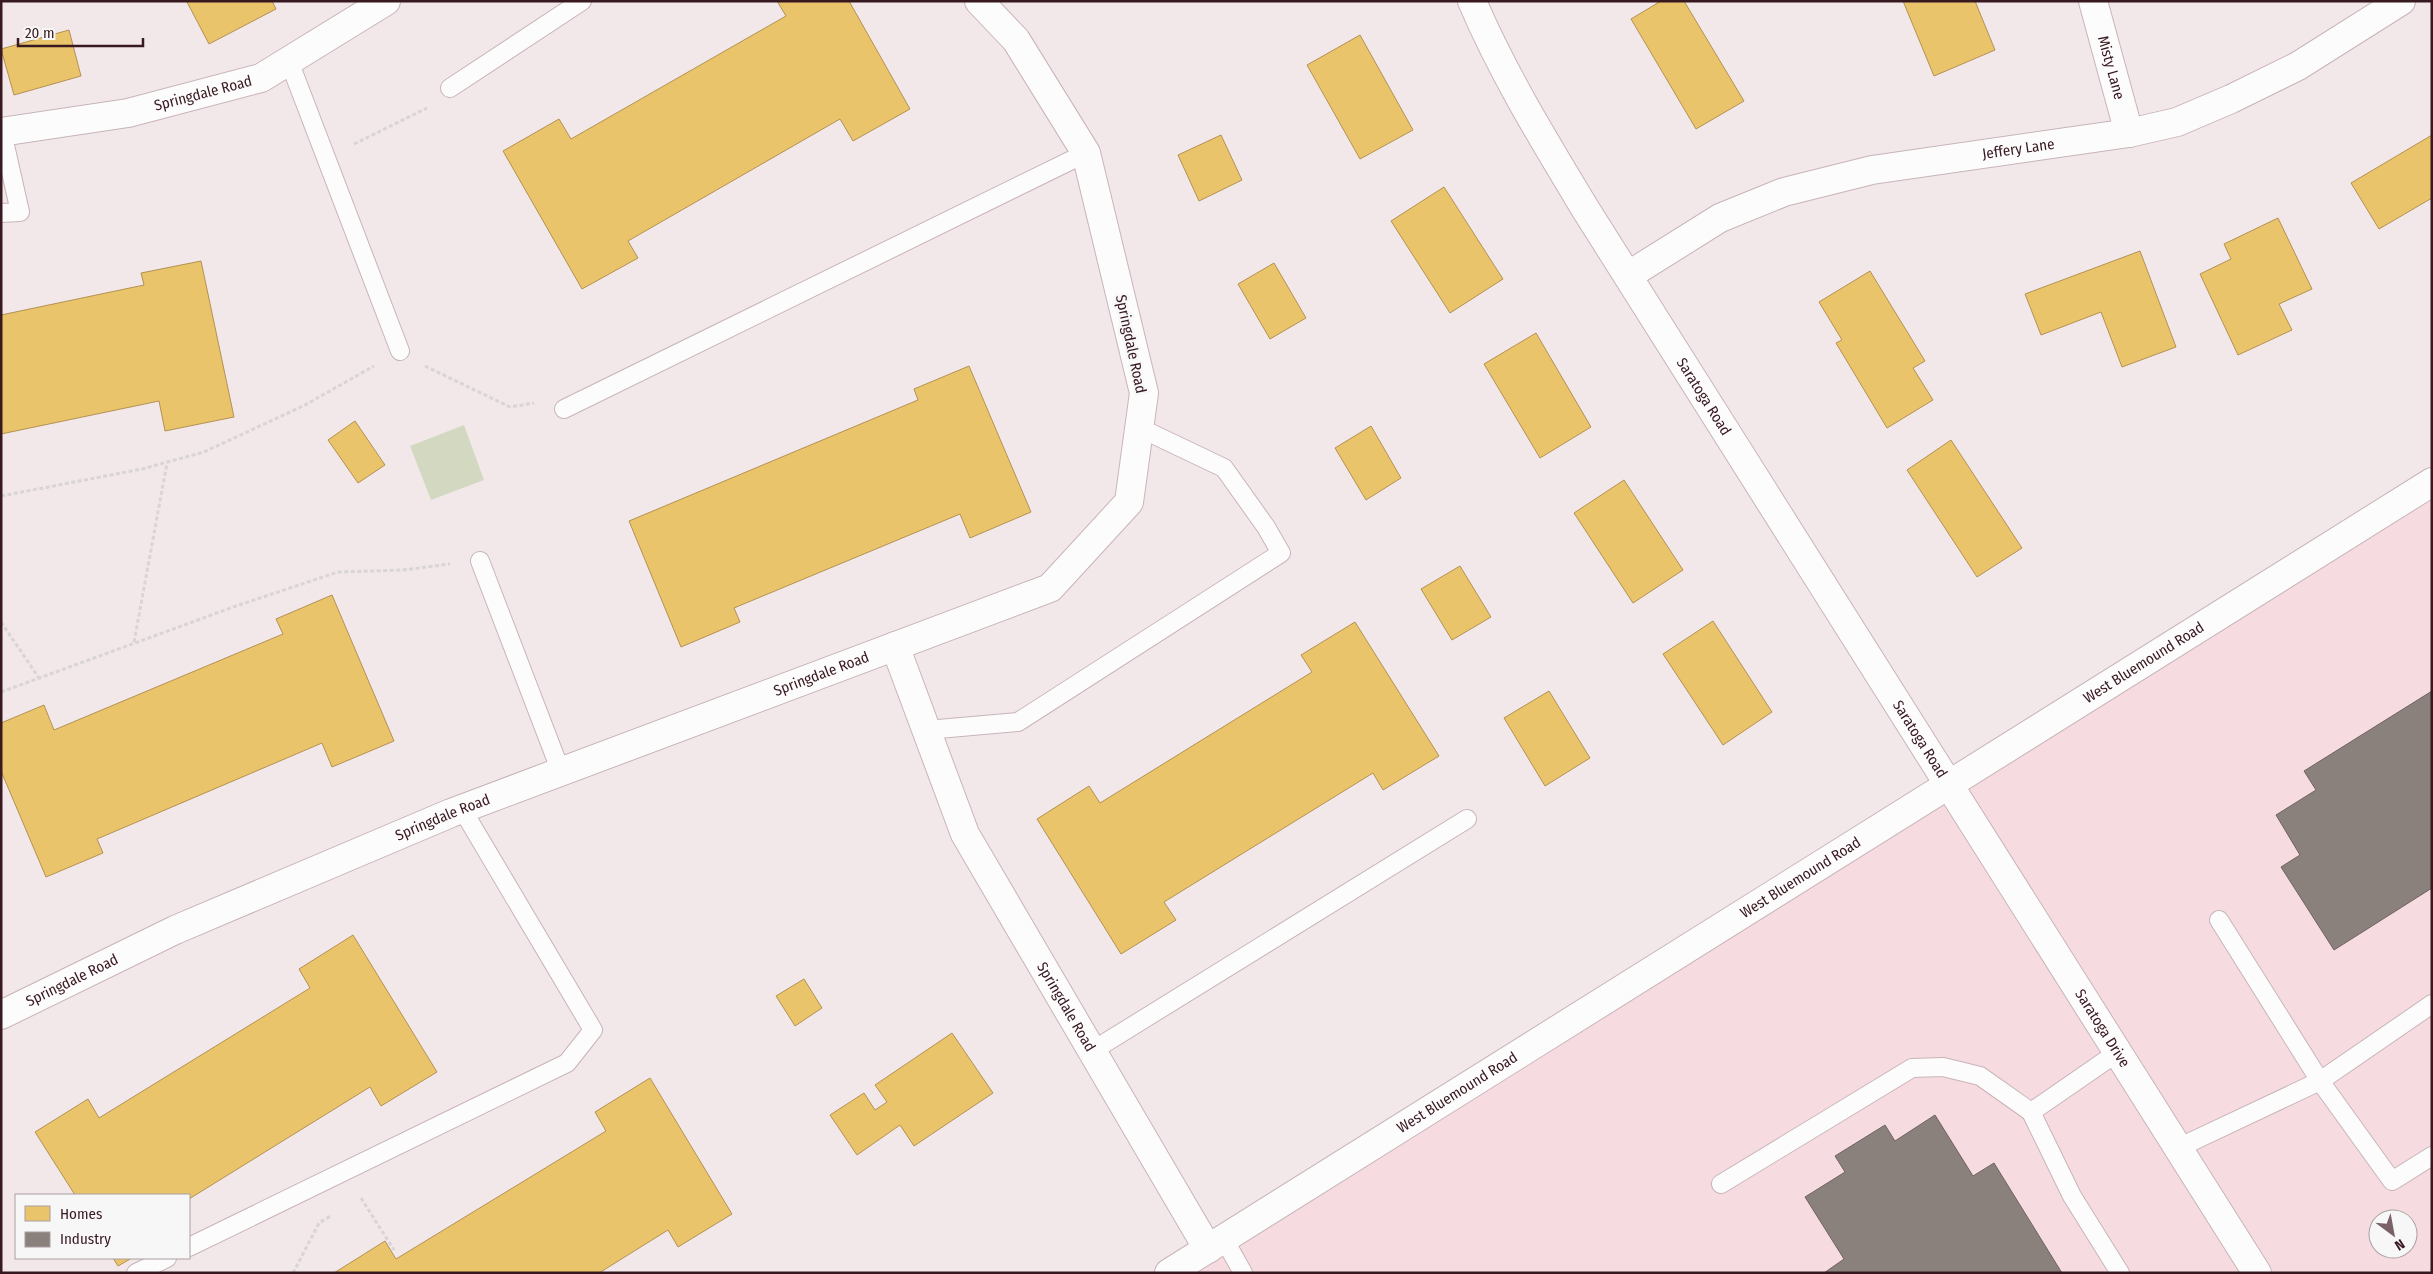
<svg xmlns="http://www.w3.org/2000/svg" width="2433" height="1274" viewBox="0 0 2433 1274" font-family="'Fira Sans Condensed',sans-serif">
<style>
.built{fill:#f6dce1;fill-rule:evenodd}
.green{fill:#d2d9c0}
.homes{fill:#e9c46a;stroke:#b49154}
.industry{fill:#8a817c;stroke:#716260}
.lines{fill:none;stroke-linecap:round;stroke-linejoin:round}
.service-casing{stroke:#c8b4b8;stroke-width:20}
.minor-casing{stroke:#c8b4b8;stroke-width:30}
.secondary-casing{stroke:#c8b4b8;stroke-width:30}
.path{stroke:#d9d4d6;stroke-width:3;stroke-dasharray:4 2.5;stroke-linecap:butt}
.service{stroke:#fdfcfc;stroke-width:18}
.minor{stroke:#fdfcfc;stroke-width:28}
.secondary{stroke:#fdfcfc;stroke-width:28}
.labels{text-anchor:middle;stroke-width:5;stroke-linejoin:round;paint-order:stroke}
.street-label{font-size:15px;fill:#381920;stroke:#f7f7f7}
</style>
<rect width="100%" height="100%" fill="#f2e8ea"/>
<path class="built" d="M2432,476v797h-1263zM2378,1219h30v30h-30z"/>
<polygon class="green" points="464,425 484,480 431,500 410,446"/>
<g class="homes">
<polygon points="189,1 272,1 276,9 209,44 187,2"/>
<polygon points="777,1 849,1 910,109 853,141 840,119 628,241 638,258 582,289 503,151 559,119 571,139 786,16"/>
<polygon points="1661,1 1684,1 1744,101 1696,129 1631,19"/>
<polygon points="1903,1 1975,1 1995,50 1934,76"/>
<polygon points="69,30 81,76 14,95 1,49"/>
<polygon points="1360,35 1413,130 1360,159 1307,65"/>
<polygon points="1221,135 1242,180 1199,201 1178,155"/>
<polygon points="2432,135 2432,198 2379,229 2351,183"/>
<polygon points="1444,187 1503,279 1450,313 1391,221"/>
<polygon points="2278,218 2312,289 2279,304 2292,330 2238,355 2200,274 2231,259 2224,244"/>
<polygon points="2140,251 2176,347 2122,367 2101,312 2041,335 2025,294"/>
<polygon points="201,261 234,417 165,431 159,401 1,434 1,315 144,285 141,273"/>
<polygon points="1274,263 1306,318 1270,339 1238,284"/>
<polygon points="1870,271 1925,361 1913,368 1933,400 1887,428 1836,343 1842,340 1819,302"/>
<polygon points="1536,333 1591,427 1540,458 1484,364"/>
<polygon points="969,366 1031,512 970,538 960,514 734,608 740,622 681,647 629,521 918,400 914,389"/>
<polygon points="355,421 385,465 358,483 328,440"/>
<polygon points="1371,426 1401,478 1366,500 1335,448"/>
<polygon points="1951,440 2022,548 1977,577 1907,470"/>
<polygon points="1624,480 1683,570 1633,603 1574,513"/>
<polygon points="1460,566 1491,617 1452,640 1421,589"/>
<polygon points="332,595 394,741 332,767 322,743 97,839 103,853 46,877 1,771 1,723 44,705 54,730 283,634 276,619"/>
<polygon points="1713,621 1772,712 1723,745 1663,654"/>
<polygon points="1355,622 1439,756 1383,790 1373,773 1164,902 1176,920 1121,954 1037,819 1089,786 1100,803 1312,672 1301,655"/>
<polygon points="1549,691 1590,758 1545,786 1504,718"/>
<polygon points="353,935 437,1072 381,1106 370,1087 189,1199 189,1195 75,1195 35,1132 88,1099 99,1118 310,988 299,969"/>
<polygon points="804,979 822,1008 795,1026 776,996"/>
<polygon points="952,1033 993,1093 914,1146 900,1125 857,1155 830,1115 864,1093 875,1110 887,1102 875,1085"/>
<polygon points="650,1078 732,1214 678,1247 668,1230 599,1273 334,1273 385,1241 396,1259 606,1131 595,1112"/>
<polygon points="113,1258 132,1258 118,1266"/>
</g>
<g class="industry">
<polygon points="2432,691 2432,888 2334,950 2281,867 2300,855 2276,815 2316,790 2304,771"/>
<polygon points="1935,1115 1973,1176 1994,1163 2062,1273 1824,1273 1844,1259 1805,1197 1845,1172 1835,1156 1885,1125 1895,1141"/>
</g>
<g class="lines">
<defs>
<g id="service">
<polyline points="289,61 400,351"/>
<polyline points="450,88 582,1"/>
<polyline points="1,213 20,212 2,132"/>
<polyline points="564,409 1086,153"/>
<polyline points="480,561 561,772"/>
<polyline points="927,730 1018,722 1281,553 1266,527 1224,468 1140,428"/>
<polyline points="2219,920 2320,1081 2392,1181 2432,1156"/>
<polyline points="1092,1051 1467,819"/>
<polyline points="2031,1112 2072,1196 2120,1273"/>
<polyline points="2178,1148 2320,1081 2432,1004"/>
<polyline points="1721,1184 1912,1068 1943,1067 1980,1076 2031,1112 2118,1052"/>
<polyline points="1224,1239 1243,1273"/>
<polyline points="189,1247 567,1063 593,1030 462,809"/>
<polyline points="136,1273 167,1258"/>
</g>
<g id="minor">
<path id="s1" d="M1472,1c31,73 73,141 114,209l671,1063"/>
<path id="s2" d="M2093,1l36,132"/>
<path id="s3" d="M1,132l127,-19 133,-35 125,-77"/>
<path id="s4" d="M1629,275l91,-57 64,-26 88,-22 257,-37 48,-11 54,-23 67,-33 103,-65"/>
<path id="s5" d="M895,646l70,188 243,415"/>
<path id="s6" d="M1,1015l174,-85 276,-117 599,-225 79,-86 15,-109 -58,-240 -70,-113 -37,-39"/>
</g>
<g id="secondary">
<path id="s7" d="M1169,1273l1263,-791"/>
</g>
</defs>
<use href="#service" class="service-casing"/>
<use href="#minor" class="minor-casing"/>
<use href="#secondary" class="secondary-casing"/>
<g class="path">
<polyline points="354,144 427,108"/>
<polyline points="425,366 510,407 534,403"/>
<polyline points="1,496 142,469 204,452 305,405 374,366"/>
<polyline points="1,622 39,678"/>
<polyline points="134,642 167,463"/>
<polyline points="1,692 236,606 338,572 403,570 450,564"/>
<polyline points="361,1198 394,1250"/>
<polyline points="293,1273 319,1223 332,1215"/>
</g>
<use href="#service" class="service"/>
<use href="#minor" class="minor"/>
<use href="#secondary" class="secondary"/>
</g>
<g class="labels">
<g class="street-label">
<text dy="5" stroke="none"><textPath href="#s2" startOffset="69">Misty Lane</textPath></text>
<text dy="5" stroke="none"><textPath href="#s3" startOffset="206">Springdale Road</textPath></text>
<text dy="5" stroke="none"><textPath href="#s4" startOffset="415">Jeffery Lane</textPath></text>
<text transform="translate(1131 344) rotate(78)" y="5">Springdale Road</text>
<text dy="5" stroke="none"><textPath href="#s1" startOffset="459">Saratoga Road</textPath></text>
<text dy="5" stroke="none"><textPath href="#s7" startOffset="1150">West Bluemound Road</textPath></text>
<text dy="5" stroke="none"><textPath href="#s6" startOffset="889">Springdale Road</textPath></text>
<text dy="5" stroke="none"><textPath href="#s1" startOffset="864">Saratoga Road</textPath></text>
<text dy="5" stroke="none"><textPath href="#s6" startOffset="484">Springdale Road</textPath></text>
<text dy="5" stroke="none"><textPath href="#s7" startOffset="745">West Bluemound Road</textPath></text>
<text dy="5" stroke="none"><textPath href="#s6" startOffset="79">Springdale Road</textPath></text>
<text dy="5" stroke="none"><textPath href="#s5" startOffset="401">Springdale Road</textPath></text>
<text dy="5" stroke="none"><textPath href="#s1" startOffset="1206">Saratoga Drive</textPath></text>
<text dy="5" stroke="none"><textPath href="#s7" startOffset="340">West Bluemound Road</textPath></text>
</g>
</g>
<rect width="2433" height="1274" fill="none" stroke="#381920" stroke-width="5"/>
<rect x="15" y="1194" width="175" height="65" fill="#f7f7f7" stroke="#ab9ea1"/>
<rect x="25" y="1206" width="25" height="15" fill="#e9c46a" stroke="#ab9ea1"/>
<text x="60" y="1219" font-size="15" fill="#381920">Homes</text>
<rect x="25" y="1232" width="25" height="15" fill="#8a817c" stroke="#ab9ea1"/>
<text x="60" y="1244" font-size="15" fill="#381920">Industry</text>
<g transform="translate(2393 1234) rotate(148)"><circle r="24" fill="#f7f7f7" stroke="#ab9ea1"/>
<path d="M0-4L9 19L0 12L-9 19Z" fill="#796167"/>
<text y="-8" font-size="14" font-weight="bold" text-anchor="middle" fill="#381920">N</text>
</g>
<path d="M18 38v8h125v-8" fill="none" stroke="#381920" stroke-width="2.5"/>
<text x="25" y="38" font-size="15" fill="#381920" stroke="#f7f7f7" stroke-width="4" paint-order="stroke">20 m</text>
</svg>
